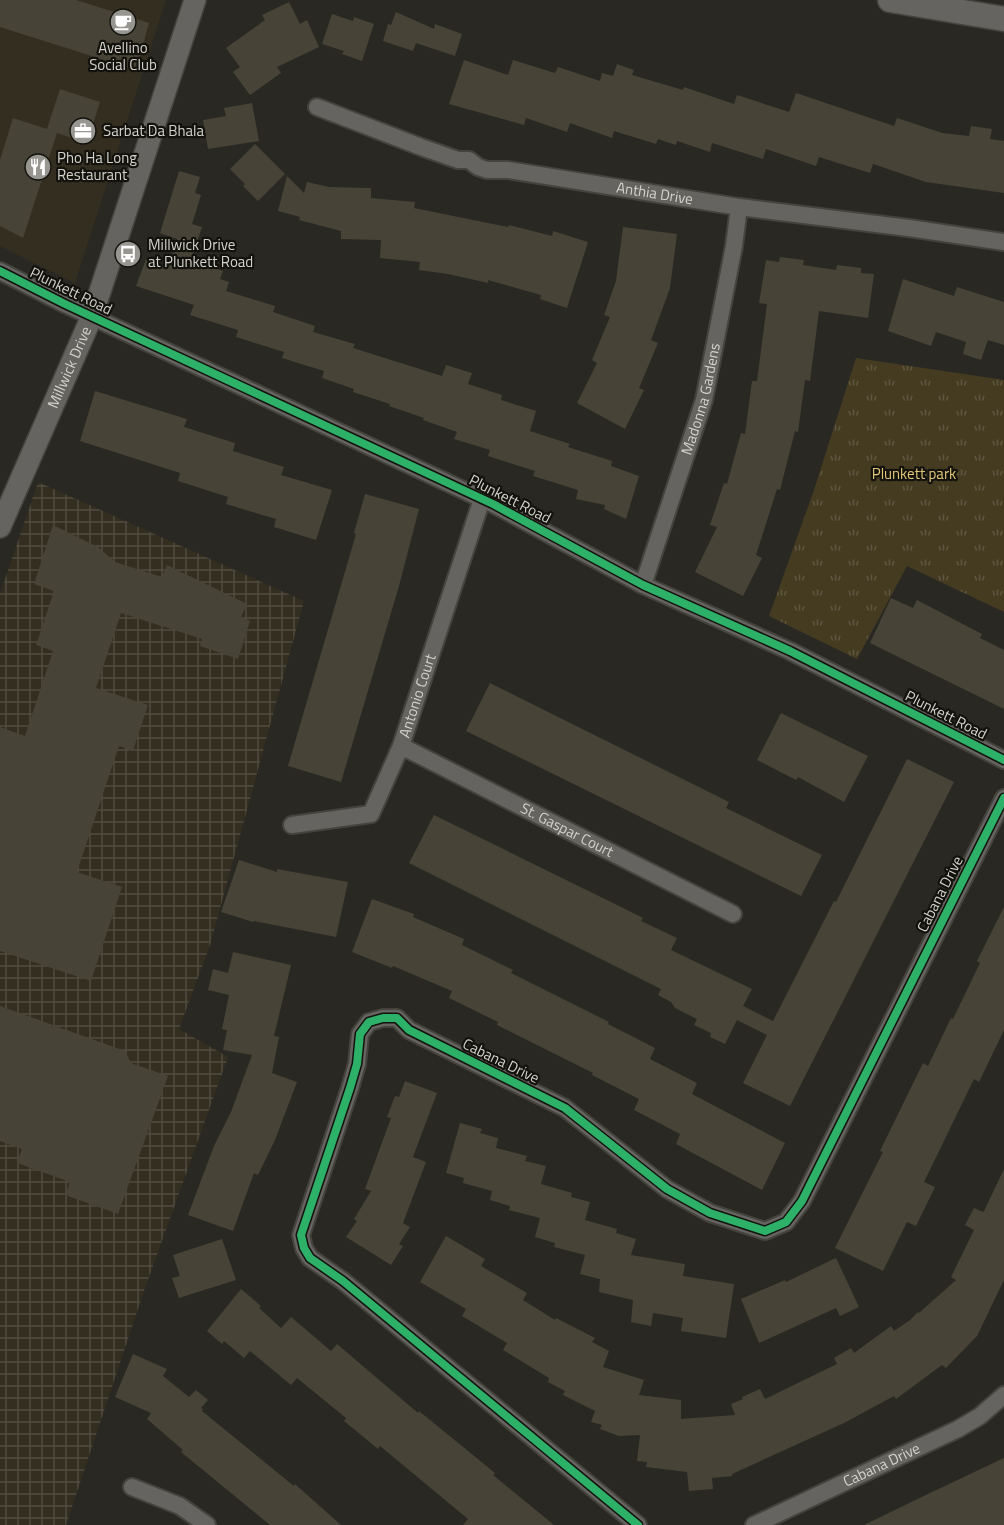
<svg xmlns="http://www.w3.org/2000/svg" width="1004" height="1525" viewBox="0 0 1004 1525" font-family="'Titillium Web',sans-serif">
<style>
.built{fill:#332e1f}
.industrial{fill:url(#industrial-grid)}
.park{fill:url(#park-tufts)}
.building{fill:#474437}
.lines{fill:none;stroke-linecap:round;stroke-linejoin:round}
.minor-casing{stroke:#44433e;stroke-width:20}
.tertiary-casing{stroke:#44433e;stroke-width:24}
.secondary-casing{stroke:#44433e;stroke-width:27}
.minor{stroke:#656460;stroke-width:16}
.tertiary{stroke:#656460;stroke-width:21}
.secondary{stroke:#656460;stroke-width:24}
.cycleway-casing{stroke:#13120d;stroke-width:11}
.cycleway{stroke:#2db169;stroke-width:8}
.labels{text-anchor:middle;stroke-width:4.5;stroke-linejoin:round;paint-order:stroke}
.poi-label{font-size:15px;fill:#d4d2cb;stroke:#13120d;text-anchor:start}
.street-label{font-size:15px;fill:#d4d2cb;stroke:#13120d}
.park-label{font-size:15px;fill:#e2c778;stroke:#13120d}
</style>
<defs>
<pattern id="industrial-grid" width="8" height="8" patternUnits="userSpaceOnUse" patternTransform="scale(1.5)"><rect width="8" height="8" fill="#332e1f"/><path d="M0 4h8M4 0v8" fill="none" stroke="#504b3e"/></pattern>
<pattern id="park-tufts" width="24" height="20" patternUnits="userSpaceOnUse" patternTransform="scale(1.5)"><rect width="24" height="20" fill="#443b21"/><path d="M3 7l-1-3M5 7V3M7 7l1-3M15 17l-1-3M17 17v-4M19 17l1-3" fill="none" stroke="#5e5640"/></pattern>
</defs>
<rect width="100%" height="100%" fill="#292822"/>
<polygon class="built" points="0,0 166,0 75,283 0,246"/>
<polygon class="industrial" points="38,482 304,601 210,945 179,1029 228,1057 145,1288 66,1525 0,1525 0,594"/>
<polygon class="park" points="856,358 1004,380 1004,612 907,566 857,659 769,616 813,493"/>
<g class="building">
<polygon points="0,0 76,0 149,23 136,70 0,27"/>
<polygon points="289,2 300,24 307,20 319,47 277,67 281,73 250,95 233,72 240,67 226,48 265,20 262,15"/>
<polygon points="396,12 434,29 435,24 462,34 455,56 416,43 413,51 383,41 388,24 391,25"/>
<polygon points="332,14 353,21 354,17 374,24 362,61 342,54 344,51 322,44"/>
<polygon points="464,60 508,75 513,60 555,73 558,67 600,81 602,73 613,76 617,64 634,70 632,75 683,90 684,87 734,104 737,95 789,112 796,93 894,126 897,118 942,133 969,136 971,126 992,129 990,139 1004,141 1004,193 926,182 873,164 870,173 819,157 816,166 766,149 763,159 712,143 710,152 677,141 676,145 658,139 656,144 614,131 612,138 570,123 567,132 526,118 524,125 449,104"/>
<polygon points="60,89 100,102 87,143 57,133 23,238 0,226 0,160 13,118 47,129"/>
<polygon points="252,103 259,141 208,149 203,120 226,116 224,108"/>
<polygon points="255,144 285,174 258,201 243,186 245,184 230,169"/>
<polygon points="179,171 200,177 195,193 201,195 192,224 202,227 191,260 223,271 220,279 229,282 226,291 275,306 273,312 315,326 313,332 355,344 353,348 442,376 446,365 472,373 468,384 502,395 501,400 536,411 530,431 570,444 568,447 612,461 611,466 639,476 626,519 604,509 605,505 576,499 578,490 533,476 535,471 488,456 490,450 454,439 457,432 423,420 424,418 389,406 390,404 353,392 354,389 322,378 324,371 282,358 284,352 236,337 238,330 190,315 194,305 136,286 146,259 168,268 177,239 160,233"/>
<polygon points="287,176 304,193 307,182 329,187 371,188 371,198 415,202 414,208 508,227 509,225 552,236 553,231 588,242 567,308 540,299 541,295 488,280 488,283 448,274 419,270 420,262 380,258 381,240 341,239 341,231 299,220 300,217 278,211"/>
<polygon points="623,227 677,234 670,288 651,340 658,343 639,388 644,390 625,429 577,403 597,363 592,360 610,317 604,315 616,281"/>
<polygon points="780,257 804,260 803,265 836,270 837,265 861,268 861,273 874,274 868,318 819,311 810,381 805,380 798,432 795,431 780,490 777,489 756,555 762,558 743,596 695,572 717,527 710,525 724,483 727,484 741,433 745,434 752,381 757,381 767,304 759,303 766,260 779,262"/>
<polygon points="903,279 954,296 957,287 1004,302 1004,345 988,340 981,360 963,354 966,342 936,332 931,346 888,331"/>
<polygon points="95,391 187,419 184,427 235,443 233,451 284,467 281,475 332,490 316,540 274,527 276,519 226,504 228,497 178,481 180,473 80,441"/>
<polygon points="365,494 419,509 399,586 341,782 288,766 356,534 354,533"/>
<polygon points="53,525 98,547 115,562 162,577 167,565 247,604 241,617 250,621 238,659 200,646 202,639 121,613 96,688 148,705 133,751 119,746 77,872 122,887 91,981 0,951 0,727 25,736 53,651 36,645 54,591 34,584"/>
<polygon points="891,598 913,608 917,600 982,634 980,638 1004,650 1004,709 870,643"/>
<polygon points="490,683 729,802 726,808 822,855 801,896 466,731"/>
<polygon points="781,713 868,756 844,802 798,777 796,780 757,760"/>
<polygon points="907,759 954,782 790,1106 743,1083 767,1035 737,1020 725,1044 710,1037 711,1033 694,1025 697,1019 675,1008 671,1002 658,995 661,989 409,863 434,815 613,903 643,918 641,921 677,938 671,950 752,989 743,1006 773,1021 834,901 836,902"/>
<polygon points="239,860 277,872 277,869 348,882 336,937 254,921 253,922 221,912"/>
<polygon points="372,899 414,914 413,917 464,939 462,945 513,970 511,973 609,1022 608,1024 655,1048 650,1059 697,1083 692,1094 785,1143 762,1190 676,1144 680,1134 634,1110 639,1099 592,1075 593,1073 497,1025 498,1022 449,998 452,991 393,966 392,968 352,952"/>
<polygon points="1004,907 1004,1030 979,1082 974,1079 924,1182 935,1187 916,1226 907,1222 883,1271 835,1248 883,1152 880,1151 923,1063 928,1066 951,1018 953,1019 980,963 977,961"/>
<polygon points="233,952 291,965 274,1036 279,1037 272,1073 297,1082 275,1140 258,1175 254,1173 233,1231 188,1215 214,1146 231,1112 252,1055 223,1050 227,1030 222,1029 229,995 208,990 213,969 228,973"/>
<polygon points="0,1006 125,1051 131,1063 168,1076 118,1214 65,1195 70,1182 17,1163 22,1149 0,1141"/>
<polygon points="405,1081 437,1093 413,1157 426,1162 403,1223 410,1227 399,1244 403,1246 391,1265 346,1237 357,1221 354,1219 371,1191 365,1189 391,1118 387,1117 395,1096 399,1097"/>
<polygon points="460,1123 482,1129 480,1133 498,1138 496,1148 527,1156 525,1161 546,1166 541,1184 572,1193 571,1197 590,1202 585,1220 617,1229 616,1233 636,1239 631,1255 685,1264 683,1276 734,1284 726,1338 681,1331 683,1318 653,1313 651,1326 631,1322 633,1300 599,1292 600,1279 580,1274 585,1255 554,1247 555,1243 535,1237 540,1218 509,1210 510,1206 490,1200 492,1191 463,1183 464,1178 446,1173"/>
<polygon points="1004,1169 1004,1280 977,1336 946,1368 942,1365 896,1399 894,1396 844,1423 732,1474 732,1476 712,1478 713,1489 689,1491 687,1472 646,1467 647,1462 637,1461 640,1435 619,1436 600,1429 602,1425 591,1422 595,1411 563,1395 565,1391 548,1382 549,1378 503,1350 507,1343 462,1316 466,1309 420,1282 446,1236 485,1259 481,1266 527,1293 523,1300 555,1320 556,1318 595,1338 592,1342 609,1351 603,1367 644,1380 639,1395 681,1400 681,1419 735,1415 731,1404 743,1399 742,1397 760,1389 765,1399 837,1364 834,1358 851,1348 854,1353 891,1326 894,1331 910,1320 918,1312 919,1313 956,1280 951,1277 974,1230 965,1225 974,1208 983,1212 984,1211"/>
<polygon points="222,1239 236,1280 179,1298 172,1278 180,1276 173,1255"/>
<polygon points="836,1258 859,1307 840,1316 836,1308 759,1343 741,1299 785,1280 786,1282"/>
<polygon points="241,1289 261,1306 259,1308 281,1328 291,1317 331,1351 337,1344 418,1413 419,1411 495,1473 493,1475 554,1525 463,1525 468,1519 380,1446 378,1449 344,1421 346,1418 297,1378 291,1385 250,1351 244,1358 224,1341 222,1344 207,1331"/>
<polygon points="133,1354 167,1369 163,1376 189,1397 196,1390 208,1400 201,1408 203,1409 202,1411 294,1486 295,1484 341,1525 270,1525 181,1452 183,1450 147,1419 151,1413 115,1397"/>
<polygon points="1004,1458 1004,1525 864,1525 930,1493"/>
</g>
<g class="lines">
<defs>
<g id="minor">
<path id="s1" d="M317,107l104,40 37,13h11l9,7 9,3h21l231,37 170,21 95,14"/>
<polyline points="0,271 65,304 493,504 643,585 790,651 1004,760"/>
<path id="s2" d="M643,585l61,-185 30,-154 5,-39"/>
<path id="s3" d="M401,746l332,168"/>
<path id="s4" d="M292,825l79,-11 30,-68 81,-247"/>
<polyline points="132,1487 180,1506 207,1525"/>
<polyline points="638,1525 343,1281 310,1258 304,1248 301,1235 350,1088 357,1064 360,1034 369,1022 383,1018 397,1018 409,1030 565,1108 667,1189 710,1213 765,1231 786,1222 802,1201 1004,798"/>
<path id="s5" d="M754,1525l204,-96 22,-13 24,-21"/>
</g>
<g id="tertiary">
<path id="s6" d="M0,527l92,-211 103,-316"/>
</g>
<polyline id="secondary" points="890,0 1004,19"/>
</defs>
<use href="#minor" class="minor-casing"/>
<use href="#tertiary" class="tertiary-casing"/>
<use href="#secondary" class="secondary-casing"/>
<use href="#minor" class="minor"/>
<use href="#tertiary" class="tertiary"/>
<use href="#secondary" class="secondary"/>
<defs>
<g id="cycleway">
<polyline points="0,271 65,304 493,504 643,585 790,651 1004,760"/>
<polyline points="638,1525 343,1281 310,1258 304,1248 301,1235 350,1088 357,1064 360,1034 369,1022 383,1018 397,1018 409,1030 565,1108 667,1189 710,1213 765,1231 786,1222 802,1201 1004,798"/>
</g>
</defs>
<use href="#cycleway" class="cycleway-casing"/>
<use href="#cycleway" class="cycleway"/>
</g>
<defs>
<symbol id="cafe-disc" viewBox="-11 -11 22 22"><circle r="9.5" fill="#989690" stroke="#13120d"/><path d="M-5.5-4.5H6V0H3Q3 3.5 0 3.5H-2.5Q-5.5 3.5-5.5 0ZM3-3.2v2h1.7v-2ZM-6 4.5H4V6H-6Z" fill="#fff"/></symbol>
<symbol id="office-disc" viewBox="-11 -11 22 22"><circle r="9.5" fill="#989690" stroke="#13120d"/><path d="M-6-3h4V-5.5h4V-3h4V5H-6ZM-1-4.5V-3h2v-1.5ZM-6 0V1H6V0Z" fill="#fff"/></symbol>
<symbol id="restaurant-disc" viewBox="-11 -11 22 22"><circle r="9.5" fill="#989690" stroke="#13120d"/><path d="M-5-6h1v4h1v-4h1v4h1v-4h1v5L-1.5 .5V6h-2V.5L-5-1ZM5-6V6H3V1.5H1.5Q1.5-4 5-6Z" fill="#fff"/></symbol>
<symbol id="bus-disc" viewBox="-11 -11 22 22"><circle r="9.5" fill="#989690" stroke="#13120d"/><path d="M-5-6H5V4H4V6H2V4H-2V6H-4V4H-5ZM-3.5-4V0h7V-4ZM-3.5 1.2v1.5H-2V1.2ZM2 1.2v1.5H3.5V1.2Z" fill="#fff"/></symbol>
</defs>
<g fill-rule="evenodd">
<use href="#cafe-disc" x="108" y="7" width="30" height="30"/>
<use href="#office-disc" x="68" y="116" width="30" height="30"/>
<use href="#restaurant-disc" x="23" y="152" width="30" height="30"/>
<use href="#bus-disc" x="113" y="239" width="30" height="30"/>
</g>
<g class="labels">
<g class="poi-label">
<text x="123" y="53" text-anchor="middle">Avellino<tspan x="123" dy="17">Social Club</tspan></text>
<text x="103" y="136">Sarbat Da Bhala</text>
<text x="57" y="163">Pho Ha Long<tspan x="57" dy="17">Restaurant</tspan></text>
<text x="148" y="250">Millwick Drive<tspan x="148" dy="17">at Plunkett Road</tspan></text>
</g>
<g class="street-label">
<text dy="5" stroke="none"><textPath href="#s1" startOffset="352">Anthia Drive</textPath></text>
<text transform="translate(71 291) rotate(26)" y="5">Plunkett Road</text>
<text dy="5" stroke="none"><textPath href="#s6" startOffset="174">Millwick Drive</textPath></text>
<text dy="5" stroke="none"><textPath href="#s2" startOffset="195">Madonna Gardens</textPath></text>
<text transform="translate(510 499) rotate(27)" y="5">Plunkett Road</text>
<text dy="5" stroke="none"><textPath href="#s4" startOffset="207">Antonio Court</textPath></text>
<text transform="translate(946 715) rotate(27)" y="5">Plunkett Road</text>
<text dy="5" stroke="none"><textPath href="#s3" startOffset="186">St. Gaspar Court</textPath></text>
<text transform="translate(940 894) rotate(-63)" y="5">Cabana Drive</text>
<text transform="translate(501 1061) rotate(26)" y="5">Cabana Drive</text>
<text dy="5" stroke="none"><textPath href="#s5" startOffset="141">Cabana Drive</textPath></text>
</g>
<g class="park-label">
<text x="914" y="479">Plunkett park</text>
</g>
</g>
</svg>
